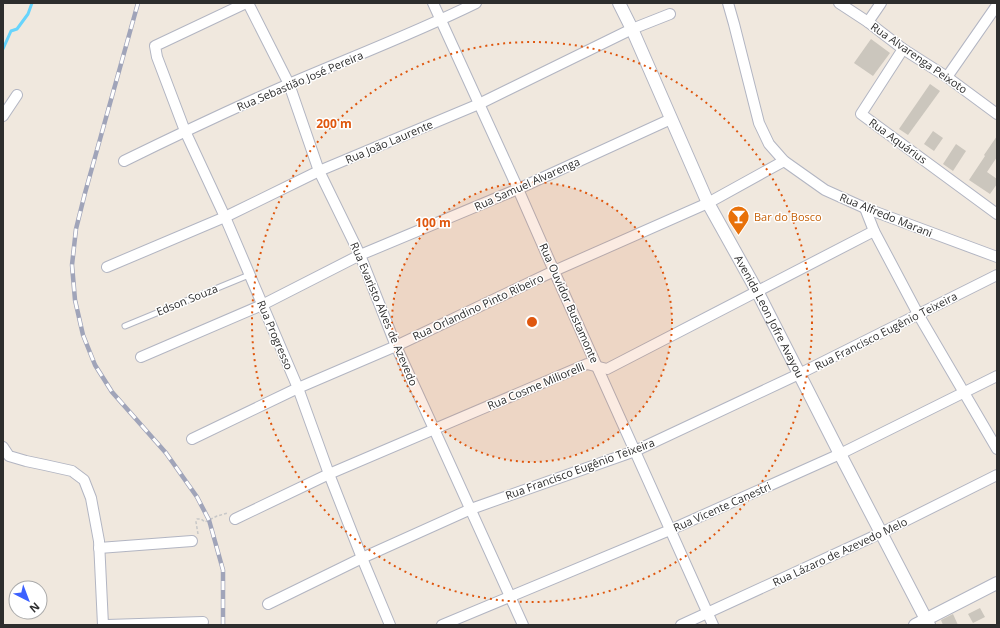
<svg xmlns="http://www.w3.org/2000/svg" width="1000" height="628" viewBox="0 0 1000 628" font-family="'Open Sans',sans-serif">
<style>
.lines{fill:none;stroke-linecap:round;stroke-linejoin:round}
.stream{stroke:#67d4fc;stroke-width:3}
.building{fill:#cbc6bd}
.service-casing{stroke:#b2b5c2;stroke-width:7}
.minor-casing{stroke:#b2b5c2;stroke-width:12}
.tertiary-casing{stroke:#b2b5c2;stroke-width:14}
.path{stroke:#c8c8c8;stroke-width:1.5;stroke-dasharray:3 2;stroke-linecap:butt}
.service{stroke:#fff;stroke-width:5}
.minor{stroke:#fff;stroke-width:10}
.tertiary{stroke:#fff;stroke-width:12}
.rail-casing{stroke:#a0a4b9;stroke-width:4.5}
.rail{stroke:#fff;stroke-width:3;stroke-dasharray:9;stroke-linecap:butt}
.ring{fill:none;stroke:#df570e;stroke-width:2;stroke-dasharray:2 4}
.labels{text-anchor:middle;stroke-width:3;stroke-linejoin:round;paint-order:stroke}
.street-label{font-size:11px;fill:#2d2d2d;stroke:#fff}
.food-label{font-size:11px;fill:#c56008;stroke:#fff;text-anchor:start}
.centre{fill:#df570e;stroke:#fff;stroke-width:2}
.ring-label{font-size:12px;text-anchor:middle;font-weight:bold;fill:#df570e;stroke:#fff;stroke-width:3;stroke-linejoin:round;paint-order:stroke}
</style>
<rect width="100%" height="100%" fill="#f0e8de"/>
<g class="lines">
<polyline class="stream" points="3,49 11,31 17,29 28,14 32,3"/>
</g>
<g class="building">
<polygon points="871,39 890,53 873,76 854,63"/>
<polygon points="930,84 940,91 908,135 899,129"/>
<polygon points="933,131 943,138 934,151 924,144"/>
<polygon points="997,136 997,157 987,172 997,179 997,184 990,194 969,180 985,156 984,155"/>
<polygon points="956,144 966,151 953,171 943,164"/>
<polygon points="980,608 985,617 973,623 968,614"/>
<polygon points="953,614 958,625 943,625 941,620"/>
</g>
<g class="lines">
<defs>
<polyline id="service" points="125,326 249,275"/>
<g id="minor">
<polyline points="246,3 155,46 157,57 185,131 225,217 298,388 329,474 362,558 390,625"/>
<polyline points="248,3 289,84 319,171 360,255 396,346 434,429 523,625"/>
<polyline points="433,3 518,189 554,271 713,625"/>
<polyline points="728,3 734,24 759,123 769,144 784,161 825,190 865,208 997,257"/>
<polyline points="839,3 868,22 903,49 947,77 997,114"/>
<polyline points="868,22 881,3"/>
<polyline points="903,49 861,114 997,214"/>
<polyline points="947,77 997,5"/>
<polyline points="3,116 17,95"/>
<path d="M124,161c55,-27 110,-53 165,-77 63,-27 126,-51 187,-81"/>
<polyline points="865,208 874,231 918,314 997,449"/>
<polyline points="107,267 225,217 319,171 479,104 632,29 670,14"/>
<polyline points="141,357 262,305 360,255 518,189 671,119"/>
<polyline points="192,439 298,388 396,346 554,271 708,203 784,161"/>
<polyline points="3,447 9,456 26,461 45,465 72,471 84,480 91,498 99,541 103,625"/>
<polyline points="235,519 329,474 587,364 607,369 874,231"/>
<polyline points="99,548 192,541"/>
<polyline points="268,604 362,558 471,509 635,451 799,374 997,275"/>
<polyline points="107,625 203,622"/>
<polyline points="442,625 670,530 840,454 997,376"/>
<polyline points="681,625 881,533 997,475"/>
</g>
<g id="tertiary">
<path id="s1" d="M619,3l13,26 76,174 49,88 83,163 89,171"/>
<polyline points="915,625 997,583"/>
</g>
</defs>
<use href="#service" class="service-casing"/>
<use href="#minor" class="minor-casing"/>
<use href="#tertiary" class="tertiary-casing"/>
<polyline class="path" points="198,534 196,522 197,519 201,519 205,522 217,516 228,513"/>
<use href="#service" class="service"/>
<use href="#minor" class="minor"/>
<use href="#tertiary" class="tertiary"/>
<defs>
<polyline id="rail" points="138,3 85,193 76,229 72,265 75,300 83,335 95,365 112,392 166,453 197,497 209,520 223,570 223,625"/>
</defs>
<use href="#rail" class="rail-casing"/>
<use href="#rail" class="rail"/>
</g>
<circle cx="532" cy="322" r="140" fill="#df570e" fill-opacity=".12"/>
<g class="ring">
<circle cx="532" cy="322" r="140"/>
<circle cx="532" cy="322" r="280"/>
</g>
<defs>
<symbol id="bar-pin" viewBox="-11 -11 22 30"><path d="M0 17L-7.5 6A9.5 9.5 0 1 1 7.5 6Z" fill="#e8710a" stroke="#fff"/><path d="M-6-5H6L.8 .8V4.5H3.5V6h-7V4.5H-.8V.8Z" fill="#fff"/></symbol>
</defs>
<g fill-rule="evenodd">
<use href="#bar-pin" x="726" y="204" width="25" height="34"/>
</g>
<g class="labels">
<g class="street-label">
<text transform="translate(919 58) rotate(35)" y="4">Rua Alvarenga Peixoto</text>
<text transform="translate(300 81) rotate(-23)" y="4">Rua Sebastião José Pereira</text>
<text transform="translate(898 141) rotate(36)" y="4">Rua Aquárius</text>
<text transform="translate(389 142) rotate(-23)" y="4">Rua João Laurente</text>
<text transform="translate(527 184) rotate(-24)" y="4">Rua Samuel Alvarenga</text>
<text transform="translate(886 215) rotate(22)" y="4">Rua Alfredo Marani</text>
<text transform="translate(187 300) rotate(-22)" y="4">Edson Souza</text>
<text transform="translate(569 303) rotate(66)" y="4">Rua Ouvidor Bustamonte</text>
<text transform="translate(478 307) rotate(-25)" y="4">Rua Orlandino Pinto Ribeiro</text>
<text transform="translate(384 314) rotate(67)" y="4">Rua Evaristo Alves de Azevedo</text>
<text dy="4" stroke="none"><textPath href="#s1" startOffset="348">Avenida Leon Jofre Avayou</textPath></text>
<text transform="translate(886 331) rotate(-27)" y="4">Rua Francisco Eugênio Teixeira</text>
<text transform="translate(275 335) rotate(67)" y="4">Rua Progresso</text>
<text transform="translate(536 386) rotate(-23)" y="4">Rua Cosme Miliorelli</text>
<text transform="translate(580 469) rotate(-20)" y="4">Rua Francisco Eugênio Teixeira</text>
<text transform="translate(722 507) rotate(-24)" y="4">Rua Vicente Canestri</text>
<text transform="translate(840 552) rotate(-25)" y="4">Rua Lázaro de Azevedo Melo</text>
</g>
<g class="food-label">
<text x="754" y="221">Bar do Bosco</text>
</g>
</g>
<circle cx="532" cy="322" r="6" class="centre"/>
<g class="ring-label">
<text x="334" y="128">200 m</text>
<text x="433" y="227">100 m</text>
</g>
<rect width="1000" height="628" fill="none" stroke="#2d2d2d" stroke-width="8"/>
<g transform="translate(28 600) rotate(138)"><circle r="19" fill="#ffffff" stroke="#ababab"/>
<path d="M0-3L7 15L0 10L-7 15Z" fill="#3c61ff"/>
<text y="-6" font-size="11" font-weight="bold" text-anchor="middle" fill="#2d2d2d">N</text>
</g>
</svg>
